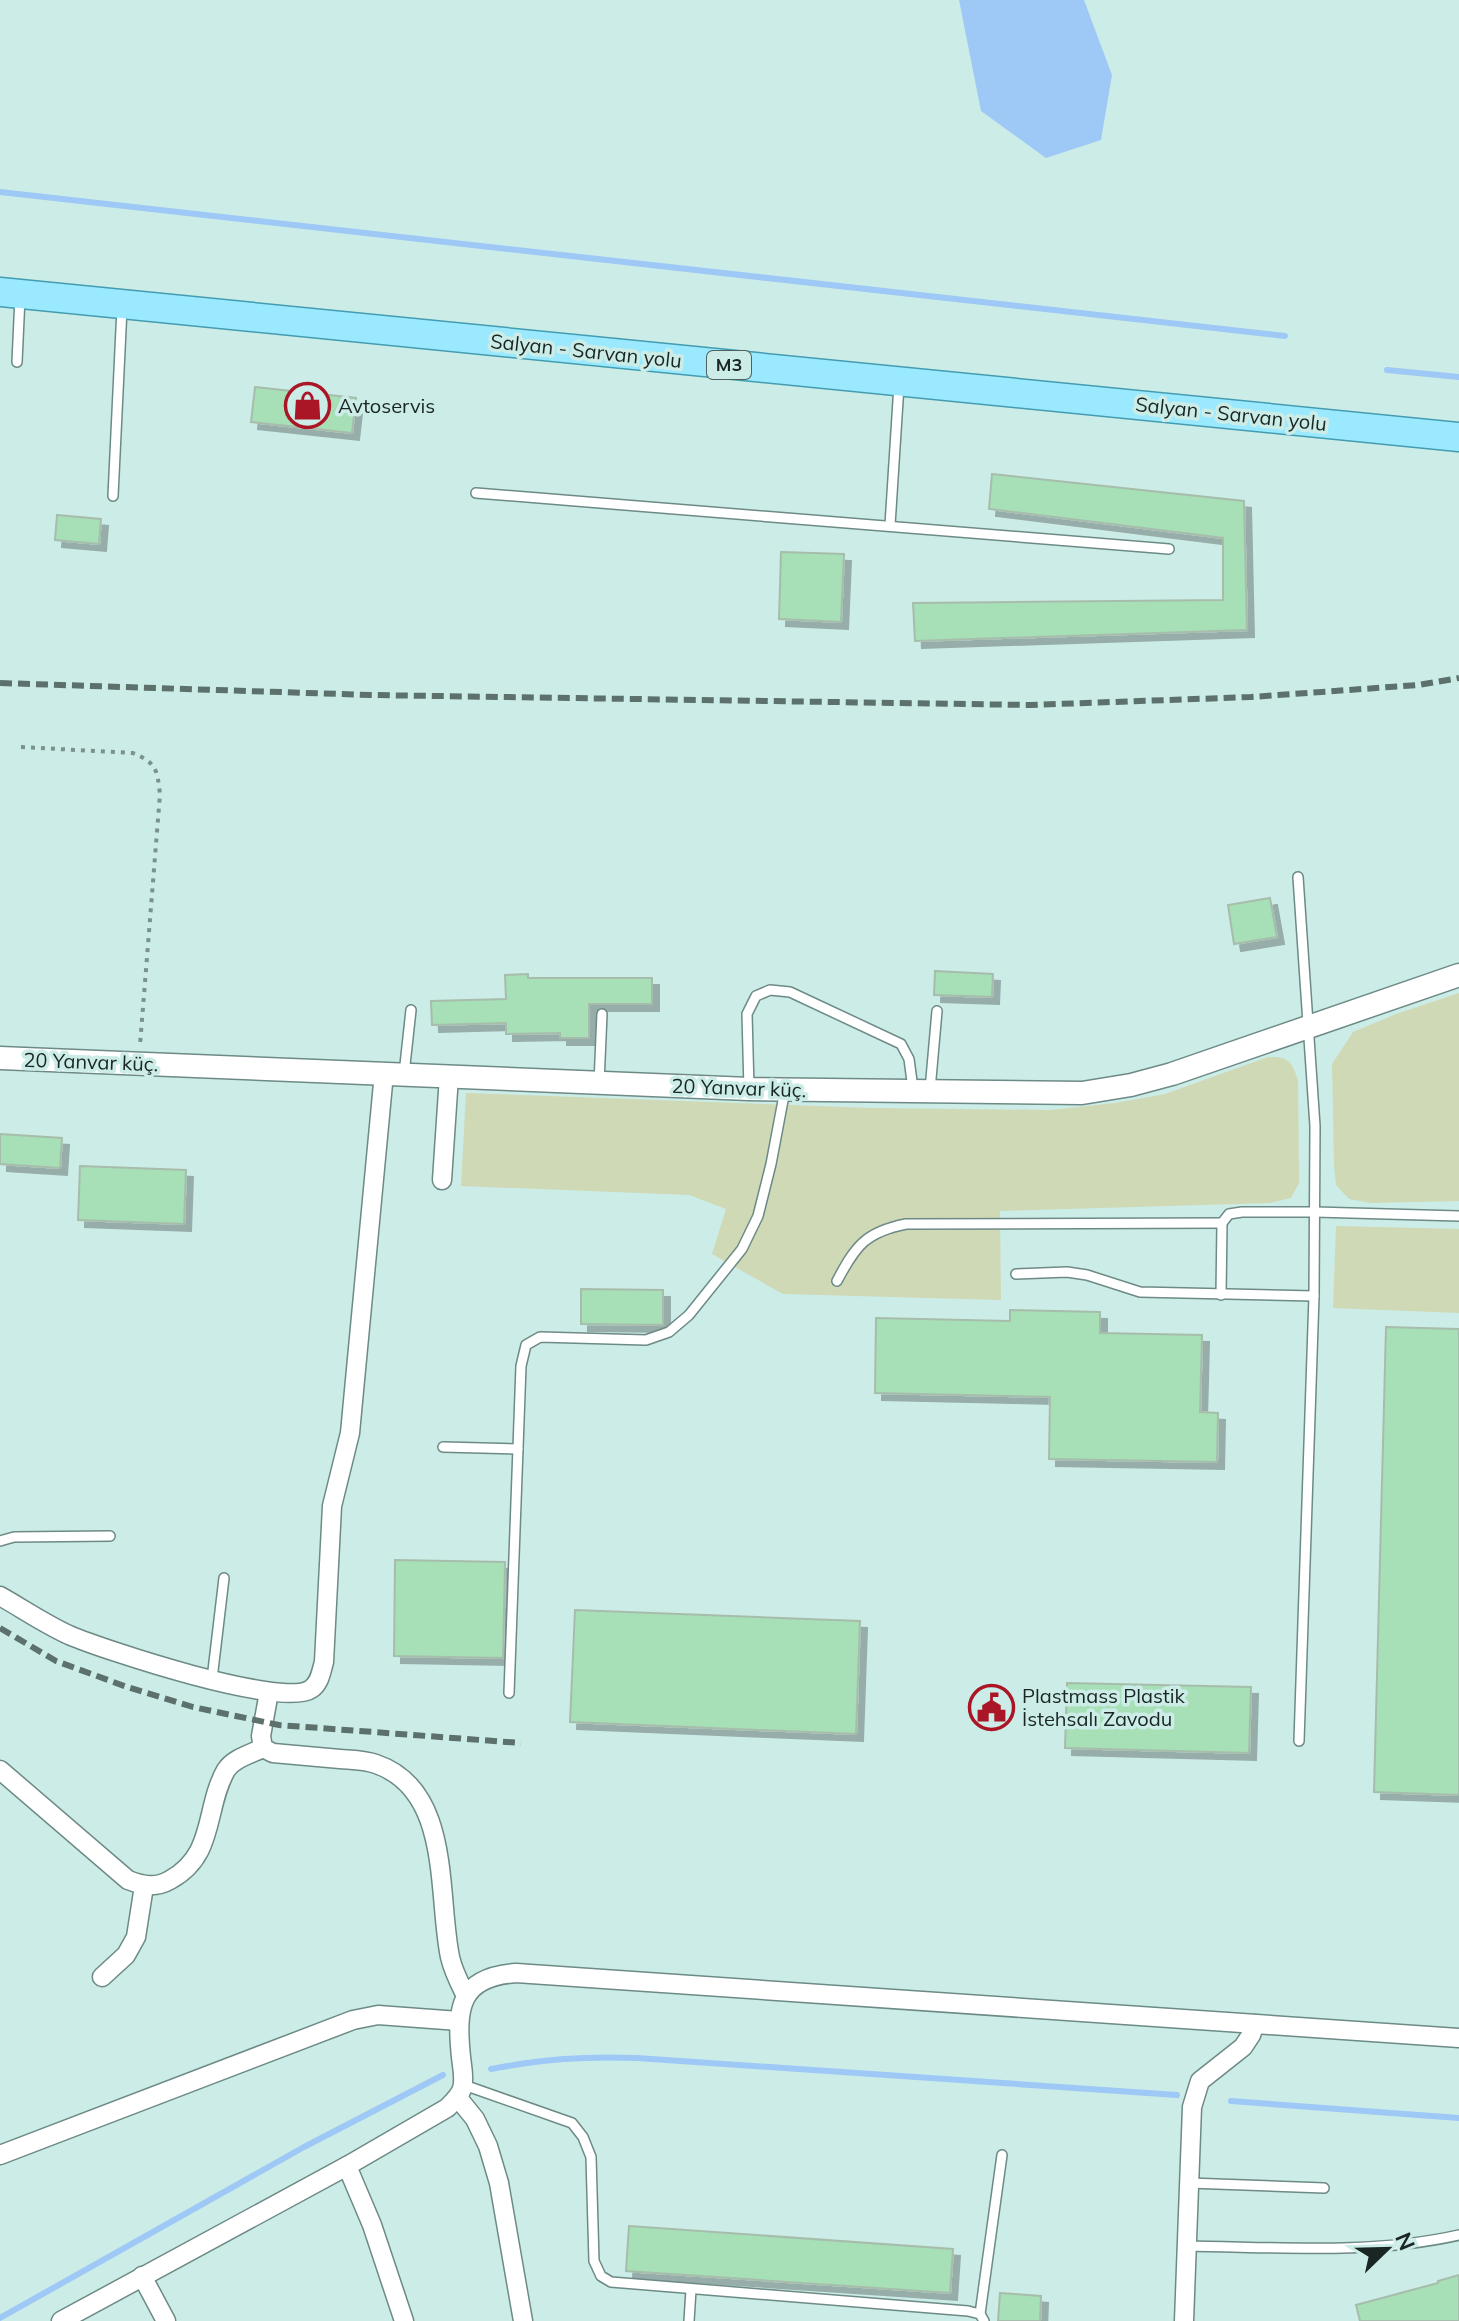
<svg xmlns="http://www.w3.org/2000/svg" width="1459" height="2321" viewBox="0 0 1459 2321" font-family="Mulish,sans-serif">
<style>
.green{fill:#cfd9b5}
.water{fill:#9ec8f6}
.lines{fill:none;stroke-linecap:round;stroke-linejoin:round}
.stream{stroke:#9ec8f6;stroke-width:6}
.building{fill:#a7dfb7;stroke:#a7bdac;stroke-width:2;filter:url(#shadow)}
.service-casing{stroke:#6d8a86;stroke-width:12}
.minor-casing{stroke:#6d8a86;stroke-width:21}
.tertiary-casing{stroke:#6d8a86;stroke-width:25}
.primary-casing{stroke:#439cb1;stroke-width:31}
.path{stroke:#7a918d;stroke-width:4;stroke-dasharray:4 6;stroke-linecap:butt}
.service{stroke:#fff;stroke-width:9}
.minor{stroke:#fff;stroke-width:18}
.tertiary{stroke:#fff;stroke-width:22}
.primary{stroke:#9be9fe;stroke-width:28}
.rail{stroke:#5c706c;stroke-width:6;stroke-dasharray:12 6;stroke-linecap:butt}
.labels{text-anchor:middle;stroke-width:7;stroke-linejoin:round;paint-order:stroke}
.shield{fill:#ccece7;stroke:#4f615e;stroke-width:2}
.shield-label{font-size:18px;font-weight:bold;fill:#1a2624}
.street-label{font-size:20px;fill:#1a2624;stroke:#ccece7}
.poi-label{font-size:20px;fill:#1a2624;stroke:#ccece7;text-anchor:start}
</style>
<defs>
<filter id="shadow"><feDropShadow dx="7" dy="7" stdDeviation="0" flood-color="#0004"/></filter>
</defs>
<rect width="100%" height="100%" fill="#ccece7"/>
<g class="green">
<polygon points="1459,993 1459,1201 1371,1203 1349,1199 1336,1185 1334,1164 1332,1064 1353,1032 1396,1014"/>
<path d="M1268,1057c21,-1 24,5 30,23l1,103 -8,15 -21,5 -270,8 1,89 -218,-6 -71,-40 14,-45 -37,-14 -228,-9 5,-93 407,15 177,2 65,-7 50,-9z"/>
<polygon points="1336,1226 1459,1229 1459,1313 1333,1308"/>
</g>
<polygon class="water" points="959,0 1084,0 1112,75 1101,140 1046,158 981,111"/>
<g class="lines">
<g class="stream">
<polyline points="0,192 1285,336"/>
<polyline points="1387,370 1459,377"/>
<path d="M491,2069c52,-10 93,-13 146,-11l540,37"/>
<polyline points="1231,2101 1459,2118"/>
<polyline points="0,2318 304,2147 443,2075"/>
</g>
</g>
<g class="building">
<polygon points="255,387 356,398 352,433 251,422"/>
<polygon points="992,474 1244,501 1247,630 915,641 913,603 1223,600 1223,538 989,509"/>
<polygon points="57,515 101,519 99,544 55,540"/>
<polygon points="781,552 844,554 841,622 779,619"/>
<polygon points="1270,898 1277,937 1234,944 1228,905"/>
<polygon points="935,971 993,974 992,997 934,995"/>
<polygon points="528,974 528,978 652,978 652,1004 589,1004 589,1038 560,1038 560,1033 506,1034 506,1023 432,1025 431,1001 506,999 505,975"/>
<polygon points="0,1134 62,1138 60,1168 0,1164"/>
<polygon points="80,1166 186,1170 184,1224 78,1220"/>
<polygon points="581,1289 663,1290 663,1325 581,1324"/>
<polygon points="1010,1310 1100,1312 1100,1333 1202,1335 1200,1412 1218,1413 1217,1462 1049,1459 1050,1397 875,1393 876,1318 1010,1321"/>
<polygon points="1386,1327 1459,1329 1459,1795 1374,1792"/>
<polygon points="395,1560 505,1562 503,1658 394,1656"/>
<polygon points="575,1610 860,1621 856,1734 570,1722"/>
<polygon points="1067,1683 1251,1687 1249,1753 1065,1748"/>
<polygon points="629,2226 953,2249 950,2293 626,2271"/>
<polygon points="1459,2275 1459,2321 1360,2321 1356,2305 1438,2283 1438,2281"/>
<polygon points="1000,2293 1041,2296 1040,2321 998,2321"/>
</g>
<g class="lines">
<defs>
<g id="service">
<polyline points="17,362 20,297"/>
<polyline points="476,493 1169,549"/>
<polyline points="113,496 122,308"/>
<polyline points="890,525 899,385"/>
<polyline points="404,1074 411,1010"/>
<polyline points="599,1083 602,1014"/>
<polyline points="749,1089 747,1014 756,996 770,990 790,992 901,1044 909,1059 913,1089"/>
<polyline points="930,1090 937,1011"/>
<polyline points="1016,1274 1067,1272 1087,1275 1140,1292 1314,1296 1315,1126 1298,877"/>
<path d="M837,1281c19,-36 29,-49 69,-57l316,-1"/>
<polyline points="1221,1295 1222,1223 1229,1214 1242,1212 1315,1212 1459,1216"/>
<polyline points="443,1447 518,1449"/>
<polyline points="0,1541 14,1537 110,1536"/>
<polyline points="212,1679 224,1578"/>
<polyline points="509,1693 521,1366 526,1345 540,1337 646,1340 669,1332 689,1315 742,1249 758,1216 771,1164 785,1090"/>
<polyline points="1299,1741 1314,1296"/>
<polyline points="464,2085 572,2123 583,2137 591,2157 594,2261 601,2276 611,2282 968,2311 980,2314 984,2321"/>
<polyline points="1189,2183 1324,2188"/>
<path d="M1186,2246c91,1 184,9 273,-11"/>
<polyline points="980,2314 1002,2155"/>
<polyline points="689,2321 691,2290"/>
</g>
<g id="minor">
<polyline points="442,1180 449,1076"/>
<path d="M0,1596c23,13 45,28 69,39 35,15 214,74 242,54 9,-6 10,-17 13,-27l8,-156 18,-73 34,-360"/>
<path d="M269,1692l-8,44 2,12 10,5c22,2 45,4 67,6 12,1 25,1 36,5 76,26 61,130 74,193 3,14 10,27 16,39"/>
<path d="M0,1770l128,110c16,6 28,8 42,0 46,-25 34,-71 56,-110 8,-12 25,-16 37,-22"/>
<polyline points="102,1977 126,1955 136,1937 144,1886"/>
<polyline points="458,2098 475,2119 488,2146 499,2183 523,2321"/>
<polyline points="0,2155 353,2020 378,2015 459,2021"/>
<polyline points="347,2166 372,2225 404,2321"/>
<polyline points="142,2276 166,2321"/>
<path d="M61,2321l286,-155 100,-58c6,-6 12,-11 15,-19 3,-10 0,-22 -1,-32 -5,-49 -2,-80 55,-84l943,65"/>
<polyline points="1184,2321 1192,2107 1200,2081 1243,2047 1251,2035 1255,2024"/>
</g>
<polyline id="tertiary" points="0,1058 749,1089 1082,1093 1131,1085 1172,1074 1459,975"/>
<polyline id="primary" points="0,292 1459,437"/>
</defs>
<use href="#service" class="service-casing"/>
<use href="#minor" class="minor-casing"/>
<use href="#tertiary" class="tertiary-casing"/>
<use href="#primary" class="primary-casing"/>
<path class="path" d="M21,747l112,6c24,10 24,17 27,41l-20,251"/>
<use href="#service" class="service"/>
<use href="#minor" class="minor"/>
<use href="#tertiary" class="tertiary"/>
<use href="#primary" class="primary"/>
<g class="rail">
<polyline points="0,683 371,695 1030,705 1251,697 1418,685 1459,678"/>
<polyline points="0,1628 56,1661 127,1687 193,1707 279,1725 521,1743"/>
</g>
</g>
<defs>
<symbol id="shop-ring" viewBox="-11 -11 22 22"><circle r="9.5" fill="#ccece7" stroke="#ab1627" stroke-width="1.5"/><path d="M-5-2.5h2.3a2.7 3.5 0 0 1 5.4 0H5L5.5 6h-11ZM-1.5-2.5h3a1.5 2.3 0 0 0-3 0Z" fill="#ab1627"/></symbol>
<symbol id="civic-ring" viewBox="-11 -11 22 22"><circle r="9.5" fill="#ccece7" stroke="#ab1627" stroke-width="1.5"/><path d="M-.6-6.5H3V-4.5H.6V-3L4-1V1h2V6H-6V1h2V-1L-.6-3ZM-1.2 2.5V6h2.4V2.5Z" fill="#ab1627"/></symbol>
</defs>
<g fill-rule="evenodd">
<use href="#shop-ring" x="282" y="380" width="51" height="51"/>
<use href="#civic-ring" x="966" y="1682" width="51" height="51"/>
</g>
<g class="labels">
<rect class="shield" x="707" y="351" width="44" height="28" rx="6"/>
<g class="shield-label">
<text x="729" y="371">M3</text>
</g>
<g class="street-label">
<text transform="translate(586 351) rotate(6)" y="7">Salyan - Sarvan yolu</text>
<text transform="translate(1231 414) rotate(6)" y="7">Salyan - Sarvan yolu</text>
<text transform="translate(91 1062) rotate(2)" y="7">20 Yanvar küç.</text>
<text transform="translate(739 1088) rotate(2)" y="7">20 Yanvar küç.</text>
</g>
<g class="poi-label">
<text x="338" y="413">Avtoservis</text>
<text x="1022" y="1703">Plastmass Plastik<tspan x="1022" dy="23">İstehsalı Zavodu</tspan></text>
</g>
</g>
<g transform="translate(1387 2249) rotate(67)" stroke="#ccece7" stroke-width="6" paint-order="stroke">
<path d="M0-6L14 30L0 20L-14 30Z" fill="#1a2624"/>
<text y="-12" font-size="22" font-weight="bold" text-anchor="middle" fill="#1a2624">N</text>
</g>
</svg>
